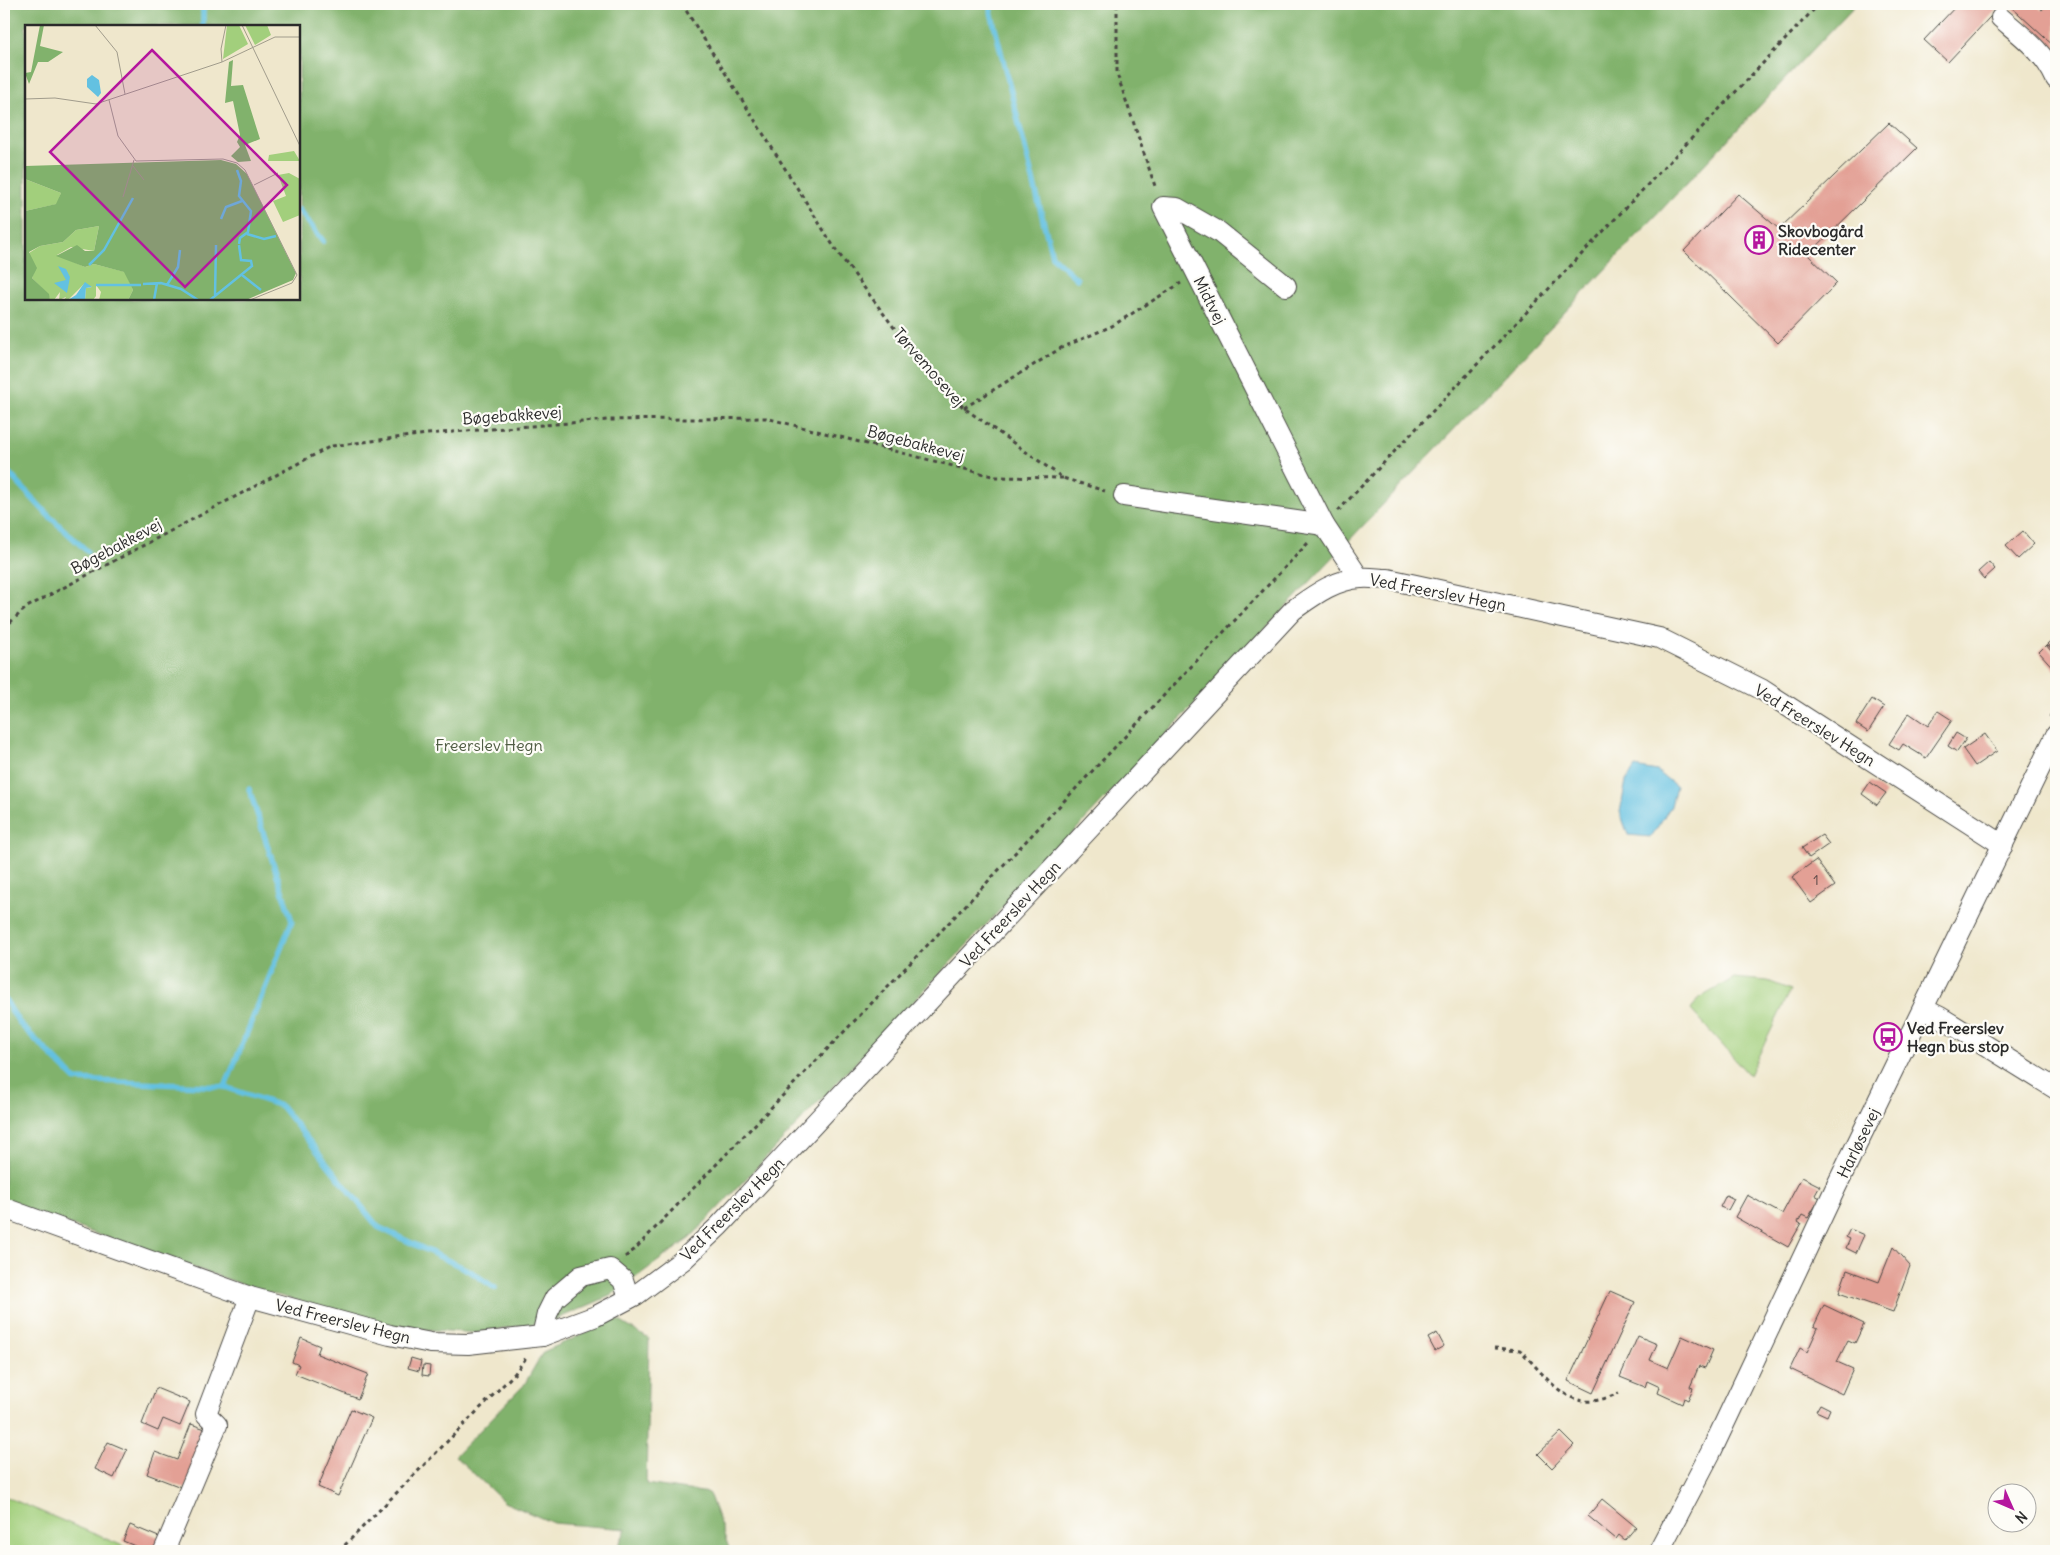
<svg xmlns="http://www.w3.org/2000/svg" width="2060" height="1555" viewBox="0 0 2060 1555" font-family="Delius,sans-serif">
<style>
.green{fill:#a2cf7c;stroke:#667d54}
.forest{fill:#81b26c;stroke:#566e4c;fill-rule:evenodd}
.water{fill:#63c1e1;stroke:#477686}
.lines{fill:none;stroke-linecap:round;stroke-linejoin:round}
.stream{stroke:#63c1e1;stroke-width:5.5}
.building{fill:#e3a095}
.minor-casing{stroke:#484743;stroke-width:22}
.path{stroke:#484743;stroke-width:3;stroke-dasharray:4 4;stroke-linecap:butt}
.minor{stroke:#fff;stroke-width:20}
.labels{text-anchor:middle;stroke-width:4.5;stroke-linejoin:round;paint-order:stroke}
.number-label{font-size:14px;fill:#594846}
.poi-label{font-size:16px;font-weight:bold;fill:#2b2b2b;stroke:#fdfcf7;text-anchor:start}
.street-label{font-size:16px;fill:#2b2b2b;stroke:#fdfcf7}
.park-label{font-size:16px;fill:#4f5c43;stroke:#fdfcf7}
.inset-river{fill:none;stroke:#63c1e1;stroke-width:2.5}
.inset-road{fill:none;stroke:#a19c8c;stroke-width:1}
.view{fill:#b5179e;fill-opacity:0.15;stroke:#b5179e;stroke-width:2.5}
.inset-edge{fill:none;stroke:#2b2b2b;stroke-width:2.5}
</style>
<rect width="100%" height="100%" fill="#fdfcf7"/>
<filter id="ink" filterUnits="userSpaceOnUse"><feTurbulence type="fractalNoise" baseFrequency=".02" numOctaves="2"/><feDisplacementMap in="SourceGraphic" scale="10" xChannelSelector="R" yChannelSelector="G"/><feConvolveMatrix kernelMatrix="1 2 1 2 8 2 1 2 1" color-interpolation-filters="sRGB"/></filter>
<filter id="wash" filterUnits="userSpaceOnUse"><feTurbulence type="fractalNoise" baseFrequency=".0096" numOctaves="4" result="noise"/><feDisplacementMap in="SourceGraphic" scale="20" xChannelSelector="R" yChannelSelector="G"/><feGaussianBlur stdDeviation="1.12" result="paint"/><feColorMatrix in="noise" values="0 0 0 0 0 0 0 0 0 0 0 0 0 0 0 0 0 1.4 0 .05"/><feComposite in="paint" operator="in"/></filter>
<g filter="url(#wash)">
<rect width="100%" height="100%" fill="#efe7cc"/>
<g class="green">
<polygon points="1734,978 1768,981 1791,990 1749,1075 1691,1010 1698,999"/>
<polygon points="4,1496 135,1551 4,1551"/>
</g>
<g class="forest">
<path d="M4,4h1852l-1166,1234 -80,58 -58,25 -75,12 -87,-6 -134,-38 -252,-87zM26,26h273v273h-273z"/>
<polygon points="613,1317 649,1339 646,1484 709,1493 730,1551 616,1551 626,1529 553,1523 504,1502 455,1456 524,1385 543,1352 581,1335"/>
</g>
<polygon class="water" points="1635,767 1657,771 1676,786 1671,806 1651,837 1628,835 1620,812 1626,781"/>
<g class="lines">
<g class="stream">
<polyline points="203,4 203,26"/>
<polyline points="989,4 1052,256 1077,279"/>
<polyline points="299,210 323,241"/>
<polyline points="4,468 49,516 87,551"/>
<polyline points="4,998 20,1024 76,1080 225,1087 281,1106 378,1227 470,1271 495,1288"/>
<polyline points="225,1087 292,921 249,789"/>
</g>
</g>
<g id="blocks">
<g class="building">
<polygon points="1958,4 2002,4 1948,62 1924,40"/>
<polygon points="2008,4 2035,4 2042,10 2047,4 2055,4 2056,48"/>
<polygon points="1889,123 1917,148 1808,255 1837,283 1778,343 1684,251 1738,194 1779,229"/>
<polygon points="2023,531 2034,544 2018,559 2006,546"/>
<polygon points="1989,562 1995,569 1984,579 1978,572"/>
<polygon points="2056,636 2056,654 2047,644"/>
<polygon points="2046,645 2056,657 2056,671 2039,652"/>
<polygon points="1872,699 1884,707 1868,732 1856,724"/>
<polygon points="1938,711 1952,720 1926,758 1903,744 1899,750 1889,744 1909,713 1928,726"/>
<polygon points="1956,733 1966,739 1957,752 1948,746"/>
<polygon points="1985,734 1997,751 1975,766 1963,749"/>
<polygon points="1870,782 1886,793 1877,805 1862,794"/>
<polygon points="1822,835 1829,844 1809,858 1802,848"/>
<polygon points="1816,860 1835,886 1811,903 1792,877"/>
<polygon points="1802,1177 1820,1186 1815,1195 1820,1198 1808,1218 1802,1215 1798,1222 1801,1224 1788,1247 1735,1217 1747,1195 1782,1214"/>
<polygon points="1726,1195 1734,1199 1728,1210 1720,1207"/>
<polygon points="1850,1229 1864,1235 1856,1253 1846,1248 1850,1239 1846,1237"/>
<polygon points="1893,1247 1910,1266 1893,1312 1839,1293 1847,1270 1879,1282"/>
<polygon points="1610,1291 1635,1302 1593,1393 1568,1381"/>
<polygon points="1824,1305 1864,1324 1855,1343 1848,1340 1837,1362 1853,1369 1842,1394 1790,1369 1800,1348 1807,1352 1818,1328 1814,1326"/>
<polygon points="1437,1333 1444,1346 1435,1351 1428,1338"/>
<polygon points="1638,1336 1657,1344 1650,1360 1668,1368 1682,1336 1713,1350 1705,1368 1699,1366 1690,1387 1693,1388 1688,1400 1684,1398 1682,1404 1658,1393 1660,1387 1647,1381 1645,1387 1620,1377"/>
<polygon points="301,1338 320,1346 317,1354 368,1374 358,1399 295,1374 299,1365 292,1362"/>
<polygon points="411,1358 421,1361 419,1371 408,1368"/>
<polygon points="423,1365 430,1366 429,1376 422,1375"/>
<polygon points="156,1388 190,1402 180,1426 163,1419 158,1431 142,1424"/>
<polygon points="1820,1404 1830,1409 1827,1416 1816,1411"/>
<polygon points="351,1409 372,1418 338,1496 318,1487"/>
<polygon points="191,1424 208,1430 186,1489 147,1474 155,1452 177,1460"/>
<polygon points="1561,1432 1574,1445 1552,1468 1538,1454"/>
<polygon points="108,1442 127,1450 114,1478 95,1469"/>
<polygon points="1602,1499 1636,1527 1625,1540 1619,1535 1616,1539 1588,1516"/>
<polygon points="130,1525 161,1538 155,1551 147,1551 123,1541"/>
</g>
</g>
</g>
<g filter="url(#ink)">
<use href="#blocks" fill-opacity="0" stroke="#484743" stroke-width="1"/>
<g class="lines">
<defs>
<g id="minor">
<path d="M2001,18c22,19 43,34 55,61"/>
<polyline points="1286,286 1219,232 1177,208 1163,207 1324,525 1359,578"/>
<polyline points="1124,496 1324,525"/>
<polyline points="1924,1009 1940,1017 2056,1089"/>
<path d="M4,1208l246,89 140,38 41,8 37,1 74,-8 54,-20 40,-21 47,-35 36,-34 574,-616c20,-14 42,-31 68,-32 9,-1 18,1 27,1l271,59 102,51 242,156"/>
<polyline points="542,1336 547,1314 555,1298 581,1276 610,1269 623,1280 629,1298"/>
<polyline points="164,1551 217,1425 206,1414 250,1297"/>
<polyline points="1659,1551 1711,1452 1836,1187 2056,735"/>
</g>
</defs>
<use href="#minor" class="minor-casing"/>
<g class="path">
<polyline points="682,4 836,250 916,357 964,408 1063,478 1105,491"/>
<polyline points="1117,4 1117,74 1156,189"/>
<polyline points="964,408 1061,348 1112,326 1181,283"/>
<polyline points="1338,511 1819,4"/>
<polyline points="4,628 27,607 331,446 427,434 608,420 766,418 996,477 1063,478"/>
<polyline points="2050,717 2056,707"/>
<polyline points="625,1257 634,1250 942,930 1308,543"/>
<path d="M1494,1348l26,2c20,19 42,55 73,51 9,-1 18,-5 26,-8"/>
<polyline points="339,1551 515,1373 526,1358"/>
</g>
<use href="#minor" class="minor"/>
</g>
</g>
<defs>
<symbol id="building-ring" viewBox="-11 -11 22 22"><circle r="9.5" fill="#fdfcf7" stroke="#b5179e" stroke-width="1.5"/><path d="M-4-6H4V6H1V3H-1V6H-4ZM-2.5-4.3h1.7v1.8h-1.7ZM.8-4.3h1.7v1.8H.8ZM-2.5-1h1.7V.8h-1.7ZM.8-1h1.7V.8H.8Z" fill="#b5179e"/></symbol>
<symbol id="bus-ring" viewBox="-11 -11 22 22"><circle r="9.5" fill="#fdfcf7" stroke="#b5179e" stroke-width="1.5"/><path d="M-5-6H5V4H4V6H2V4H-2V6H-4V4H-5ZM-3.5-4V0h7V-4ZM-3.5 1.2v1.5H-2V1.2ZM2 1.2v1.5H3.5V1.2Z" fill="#b5179e"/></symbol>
</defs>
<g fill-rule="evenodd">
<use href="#building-ring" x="1743" y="224" width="32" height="32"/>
<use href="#bus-ring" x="1872" y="1021" width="32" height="32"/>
</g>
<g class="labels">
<g class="number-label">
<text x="1816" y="885">1</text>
</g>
<g class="poi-label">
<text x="1778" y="237">Skovbogård<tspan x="1778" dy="18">Ridecenter</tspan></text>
<text x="1907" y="1034">Ved Freerslev<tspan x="1907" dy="18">Hegn bus stop</tspan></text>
</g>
<g class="street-label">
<text transform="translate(1210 300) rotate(63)" y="6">Midtvej</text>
<text transform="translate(929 367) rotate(49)" y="6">Tørvemosevej</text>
<text transform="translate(512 415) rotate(-4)" y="6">Bøgebakkevej</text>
<text transform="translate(916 443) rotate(15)" y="6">Bøgebakkevej</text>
<text transform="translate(116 546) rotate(-28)" y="6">Bøgebakkevej</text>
<text transform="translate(1438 592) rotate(11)" y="6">Ved Freerslev Hegn</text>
<text transform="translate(1815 725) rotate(32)" y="6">Ved Freerslev Hegn</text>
<text transform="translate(1010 914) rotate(-47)" y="6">Ved Freerslev Hegn</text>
<text transform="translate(1858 1143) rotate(-64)" y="6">Harløsevej</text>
<text transform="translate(732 1209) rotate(-45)" y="6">Ved Freerslev Hegn</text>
<text transform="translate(343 1321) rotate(14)" y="6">Ved Freerslev Hegn</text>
</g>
<g class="park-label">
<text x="489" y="751">Freerslev Hegn</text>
</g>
</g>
<g transform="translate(25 25)">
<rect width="275" height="275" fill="#efe7cc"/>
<path d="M202,0h12l9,19 -25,15zM220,0h22l4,10 -16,10zM269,126l6,10h-32l1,-6zM264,148l11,6v36l-17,7 -10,-21 13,-5 -8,-21zM0,154l36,14 -4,11 -32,7zM74,201l-5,25 -23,-4 -14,8 28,12 9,-3 31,8 8,18 -5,10h-29l2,-8 -5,-7v11l-3,4h-8l1,-12 6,-1 -8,-3 -16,16h-4l2,-3 -7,3 1,-8 -6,8h-4l-2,-6 -16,-16 3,-8 -6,-17 11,-7 23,-4 13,-12z" fill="#a2cf7c"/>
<path d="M15,0h4l-4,21 23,6 -15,10h-10l-9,22 -4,-11 6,-1zM208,35l-2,26 12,-1 17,54 -15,6 6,16 -13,1 -7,-6 9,-9 -3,-5 3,-7 -7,-34 -8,2 4,-41zM196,135l15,4 11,10 49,99 -3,7 -47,20h-118l5,-10 -9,-18 -30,-8 -9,3 -29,-11 21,-11 8,6h9l5,-25 -23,4 -13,12 -23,4 -11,6 8,16 -5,10 17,16 1,6h-25v-89l31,-7 5,-11 -36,-14v-13z" fill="#81b26c"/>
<path d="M67,50l7,5 2,13 -3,4 -11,-10v-8zM33,241l8,3 4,8 -3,16 -13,-10 12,-3zM60,257l7,5 -6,1 -1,12h-17l8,-5z" fill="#63c1e1"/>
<path class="inset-river" d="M212,145l4,11 -2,15 12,15 -3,21 -8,6 -1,6M196,194l5,-12 16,-6M222,209l17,5 12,-3M64,240l15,-15 29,-52M217,250l19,15M118,259l18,-1 20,6 17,11M71,260h45M142,260l11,-18 2,-17M190,271l1,-51M129,275l3,-17M185,275l42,-34 -1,-5 -10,-1 -2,-15"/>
<path class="inset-road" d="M70,0l22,27 8,42M217,0l58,121M197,37l-1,-13 5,-24M0,74l30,-1 41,6 126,-42 53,-25h25M84,75l9,36 18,25 87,-2 14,4 8,7 52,105 -5,8 -42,17M108,141l11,14M229,160l24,-12M98,172l11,-37"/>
<path class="view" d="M127,25l135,135 -102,102 -135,-135z"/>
<rect width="275" height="275" class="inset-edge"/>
</g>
<rect width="2060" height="1555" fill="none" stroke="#fdfcf7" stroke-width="20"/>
<g transform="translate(2012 1508) rotate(135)"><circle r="24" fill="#fdfcf7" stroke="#a9a8a5"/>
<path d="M0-4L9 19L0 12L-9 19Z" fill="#b5179e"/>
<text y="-8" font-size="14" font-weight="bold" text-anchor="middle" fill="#2b2b2b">N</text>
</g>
</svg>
